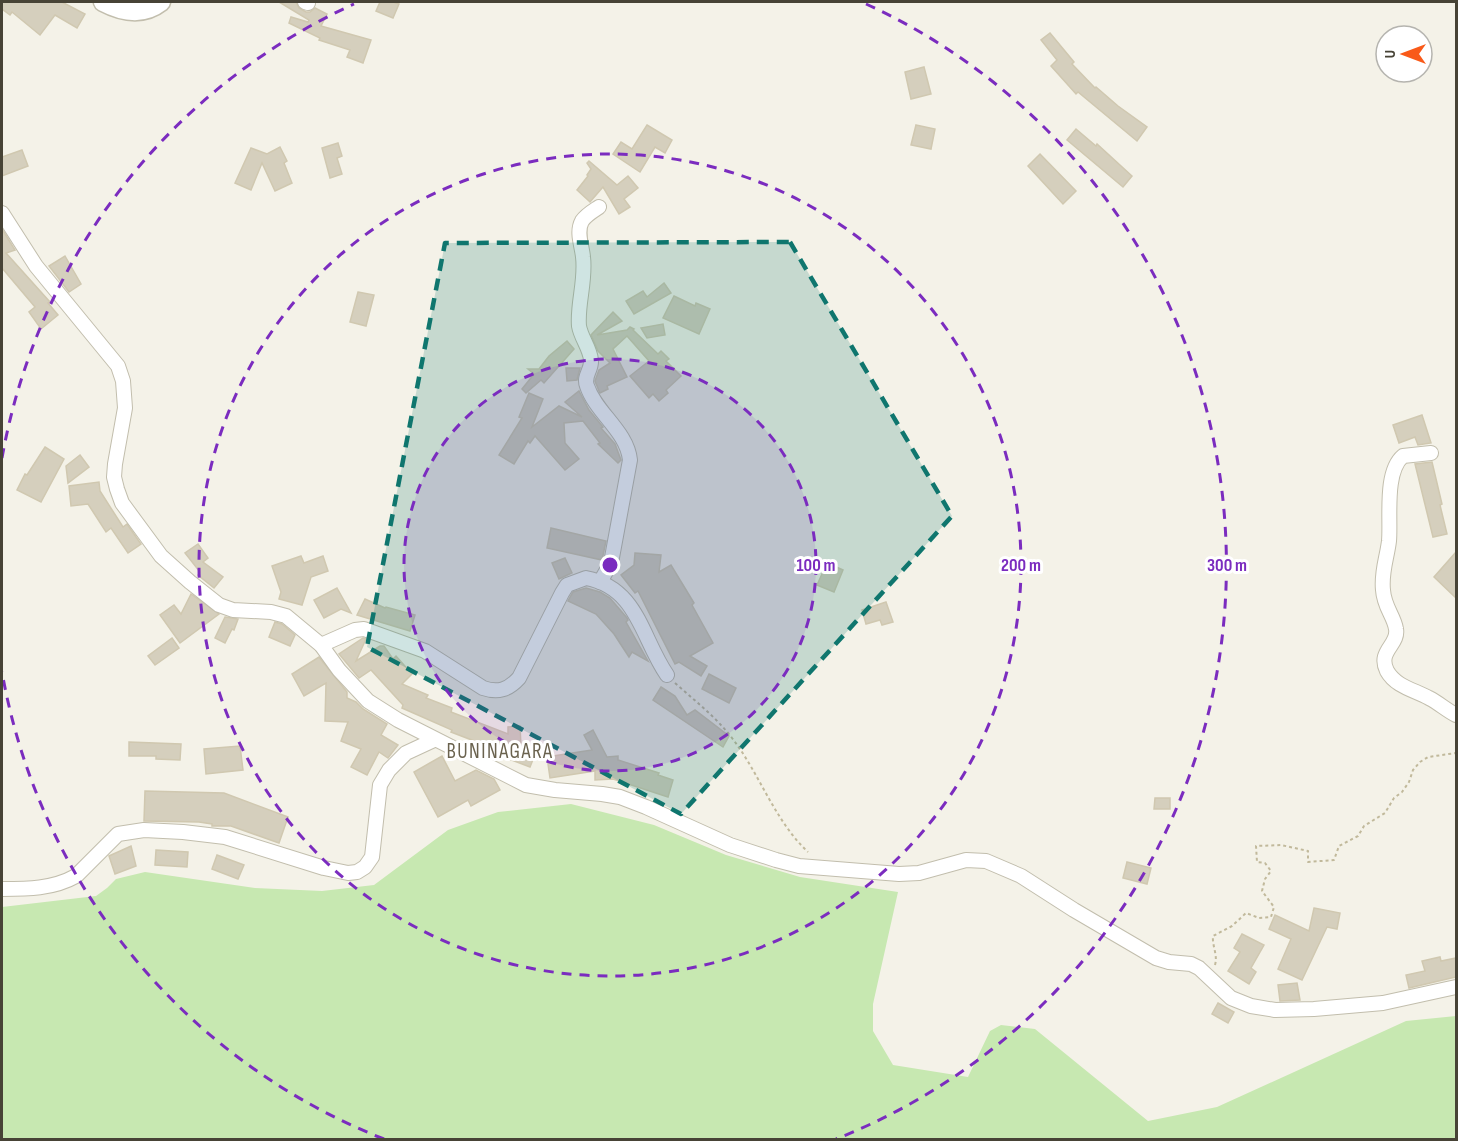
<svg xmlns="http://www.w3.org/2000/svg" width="1458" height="1141" viewBox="0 0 1458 1141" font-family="'Sofia Sans Condensed',sans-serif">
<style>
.green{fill:#c7e8b1}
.building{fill:#d5cfbd;stroke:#d0c8b0;stroke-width:1.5}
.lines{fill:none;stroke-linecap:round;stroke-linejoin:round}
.minor-casing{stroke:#c2bead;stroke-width:16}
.tertiary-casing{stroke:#c2bead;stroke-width:21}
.path{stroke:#c1b99b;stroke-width:2;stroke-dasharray:3 3;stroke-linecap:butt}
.minor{stroke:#fff;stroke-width:14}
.tertiary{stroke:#fff;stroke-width:18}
.marked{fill:#0f766e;fill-opacity:0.2;stroke:#0f766e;stroke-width:4.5;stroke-dasharray:12 8;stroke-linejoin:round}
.ring{fill:none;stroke:#7b2cbf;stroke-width:3;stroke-dasharray:10 8}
.labels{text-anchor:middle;stroke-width:6;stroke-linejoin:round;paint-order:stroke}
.quarter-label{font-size:21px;letter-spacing:1.5px;fill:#6a624e;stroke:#fff}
.centre{fill:#7b2cbf;stroke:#fff;stroke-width:3}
.ring-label{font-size:18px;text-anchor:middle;font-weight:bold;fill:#7b2cbf;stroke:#fff;stroke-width:6;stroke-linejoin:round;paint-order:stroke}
</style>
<rect width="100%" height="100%" fill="#f4f2e8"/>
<polygon class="green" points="571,804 654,825 726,855 800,877 898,892 873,1004 873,1031 893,1065 968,1077 990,1031 1001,1025 1035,1029 1148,1121 1217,1107 1406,1021 1456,1016 1456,1139 2,1139 2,907 96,896 107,888 116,879 145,872 255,888 322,891 374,885 448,830 498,812"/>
<g class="building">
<polygon points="2,2 62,2 85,14 77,28 55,15 40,35 12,12 10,15 2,9"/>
<polygon points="279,2 296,2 299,8 306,12 310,12 315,8 327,14 321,26 371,40 363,63 347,57 350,50 319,40 320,38 289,23 291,17 308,22 309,20"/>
<polygon points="380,2 393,2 399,4 393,18 376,11"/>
<polygon points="1050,33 1074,62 1072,64 1095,88 1096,87 1118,106 1147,127 1137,141 1078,92 1076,94 1051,66 1057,60 1041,40"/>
<polygon points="924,67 931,94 911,99 905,72"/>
<polygon points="647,125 672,140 665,153 655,147 640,172 613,154 621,142 632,149"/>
<polygon points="916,125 935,129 931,149 911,145"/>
<polygon points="1076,129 1096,146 1097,144 1132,176 1123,187 1067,140"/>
<polygon points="338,143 342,156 337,158 342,174 330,178 322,148"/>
<polygon points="280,147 287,161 284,163 292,183 275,191 262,163 251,190 235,183 251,148 267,154"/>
<polygon points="22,150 28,166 2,176 2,157"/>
<polygon points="1040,154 1076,191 1063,204 1028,166"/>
<polygon points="589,161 617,185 628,176 638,188 624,199 630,207 619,214 603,187 590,202 577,190 588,176 587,175 591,169 587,163"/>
<polygon points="2,229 15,250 6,253 50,302 48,303 58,315 41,329 29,312 35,307 2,268"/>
<polygon points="65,256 81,284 69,292 49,266"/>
<polygon points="664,283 671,293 634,314 626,301 643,291 647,297"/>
<polygon points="358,292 374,295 366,326 350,322"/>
<polygon points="674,296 695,306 696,303 710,309 699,334 663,318"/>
<polygon points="613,312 622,321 597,335 627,330 630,327 634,329 633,330 658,354 661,351 669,359 666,361 681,376 666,390 668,393 659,401 653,394 649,398 630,376 649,361 627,336 613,349 627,377 607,386 608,389 600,393 599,391 595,381 599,370 610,363 598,351 591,335"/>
<polygon points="663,324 665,335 647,338 641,328"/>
<polygon points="567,341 574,349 544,383 541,380 526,393 522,389 534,374 528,369 539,369 549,356"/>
<polygon points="566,368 580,368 577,380 567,381"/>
<polygon points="579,391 589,410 603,427 601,428 615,444 621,460 618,463 598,444 600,443 583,421 564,423 565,443 579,459 565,470 535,436 530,443 528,441 514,464 499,455 522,418 519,417 529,393 543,399 532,427 559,406 582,417 565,402"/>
<polygon points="1422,415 1431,443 1418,445 1415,437 1399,443 1393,425"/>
<polygon points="45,447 64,459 41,502 17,490 25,474 27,475"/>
<polygon points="80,455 89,467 68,483 66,466"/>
<polygon points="1432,462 1442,504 1440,505 1447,534 1433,537 1415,464"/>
<polygon points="99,482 100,491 123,527 127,524 141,544 128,553 111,528 106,532 88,504 71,506 69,486"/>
<polygon points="551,528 606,541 602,560 547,548"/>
<polygon points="198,544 208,558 203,562 223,577 214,588 198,575 200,572 185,553"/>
<polygon points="1456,552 1456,598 1434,577"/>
<polygon points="635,553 661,555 659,572 671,565 694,603 692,605 713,643 690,656 707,666 701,676 679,662 675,664 638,591 635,593 621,575 634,565"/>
<polygon points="301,556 304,563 323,556 328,571 311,577 302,605 279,599 281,592 272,566"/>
<polygon points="565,558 572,573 559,579 552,563"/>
<polygon points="827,563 843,570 834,592 817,585"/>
<polygon points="337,588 351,613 341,609 324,618 314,600"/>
<polygon points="586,588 600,592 610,598 627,618 628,620 626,622 648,661 632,652 629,657 614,634 596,614 568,601 573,592"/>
<polygon points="191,594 219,614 180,643 160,615 174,605 181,614"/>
<polygon points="365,599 385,608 386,607 415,615 410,631 357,615"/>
<polygon points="886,602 893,622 882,625 880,620 866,624 862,610"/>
<polygon points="225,617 238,619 234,630 232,629 225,643 215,638"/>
<polygon points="275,622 282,624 295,635 290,646 269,637"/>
<polygon points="172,638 179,648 155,665 148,656"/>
<polygon points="363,638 366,639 356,661 380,646 384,646 393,659 396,656 412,674 402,684 428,695 426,698 452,708 451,712 508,734 508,727 520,726 521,746 536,752 530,767 501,756 503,752 451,732 452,730 402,708 403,705 371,670 359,678 339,654"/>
<polygon points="319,657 347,692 347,698 356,702 363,709 387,724 381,735 398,745 388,758 379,752 367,775 351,767 361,749 341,741 348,722 325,721 326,683 304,696 292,674"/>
<polygon points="709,674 736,688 729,703 702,689"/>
<polygon points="661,687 675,696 687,715 695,710 729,736 723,747 653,700"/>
<polygon points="593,730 607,757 618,756 618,760 659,773 658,775 673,780 668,797 613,779 595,780 595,771 550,778 547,757 592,750 584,735"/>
<polygon points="129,742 181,744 180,760 156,759 156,756 129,756"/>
<polygon points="240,746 243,770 206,774 204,749"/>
<polygon points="442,756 455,781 476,770 494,779 500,790 471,806 468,800 438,817 414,772"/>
<polygon points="145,791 224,793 288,817 279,843 231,826 212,826 212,824 199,822 144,821"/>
<polygon points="1155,798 1170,798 1170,809 1154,809"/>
<polygon points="131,846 136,866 115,874 109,856"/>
<polygon points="156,850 188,852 187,867 155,865"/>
<polygon points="217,855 244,865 238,879 212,869"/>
<polygon points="1127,862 1151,868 1147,884 1123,878"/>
<polygon points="1314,908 1340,913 1337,929 1327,927 1302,980 1278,969 1291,939 1269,929 1275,915 1309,931"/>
<polygon points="1242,934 1264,945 1251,968 1256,972 1249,984 1228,971 1240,952 1234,948"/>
<polygon points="1440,957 1441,961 1456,958 1456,977 1409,988 1406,975 1425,971 1422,961"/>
<polygon points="1297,983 1300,1000 1280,1001 1278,985"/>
<polygon points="1218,1003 1234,1012 1228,1023 1212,1014"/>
</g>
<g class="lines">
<defs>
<g id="minor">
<polyline points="305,2 308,3"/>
<path d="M599,207c-6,4 -13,8 -17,14 -6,11 0,25 1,36 3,24 -6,47 -4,69 2,12 11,22 12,34 1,10 -8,16 -4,26 9,27 40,45 43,74l-19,103 -11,19"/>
<polyline points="2,213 36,266 118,366 123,381 125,408 115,464 114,477 117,489 122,503 161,556 190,582 219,605 233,610 271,612 286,616 321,645 339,670 368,701 398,720 526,785 555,790 602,794 620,797 646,807 730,845 776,860 799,866 899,874 919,873 966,860 986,861 1021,876 1074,910 1156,958 1169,962 1191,964 1199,968 1231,998 1251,1006 1275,1010 1314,1009 1383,1003 1456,987"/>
<path d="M1431,453l-28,3c-19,16 -12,63 -14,85 -2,17 -8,31 -6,49 1,17 11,26 13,39 3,16 -19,22 -9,42 9,16 28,19 42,27 10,5 17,12 27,17"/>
<path d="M321,645l34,-15 9,-1 61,22 58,37c15,5 25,2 36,-10l43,-85 5,-8 19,-7c52,10 55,59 81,97"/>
<path d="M2,889c25,0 51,0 74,-13l42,-42 26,-4 39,2 42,5 99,31 24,5 9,-1 8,-5 7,-10 8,-72 9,-15 17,-17 28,-13"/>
</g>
<path id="tertiary" d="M103,2c19,10 40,14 58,0"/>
</defs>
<use href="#minor" class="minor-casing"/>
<use href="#tertiary" class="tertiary-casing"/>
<g class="path">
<path d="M675,683c20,18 40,33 57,55 28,36 42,82 76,114"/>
<path d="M1215,965c3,-10 -3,-19 -2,-29l19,-10 14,-13 13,5 12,-1 3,-10 -12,-16 3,-12 6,-8 -6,-8 -8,-1 -1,-16 25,-1 27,6v11l26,-2 5,-14 19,-10 6,-10 21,-13 9,-15 8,-6 7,-10 4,-12 7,-8 8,-5 28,-4"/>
</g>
<use href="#minor" class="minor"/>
<use href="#tertiary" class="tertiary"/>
</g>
<path class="marked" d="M790,242l162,274 -271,298 -314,-167 78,-404z"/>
<circle cx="610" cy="565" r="206" fill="#7b2cbf" fill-opacity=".12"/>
<g class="ring">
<circle cx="610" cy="565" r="206"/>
<circle cx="610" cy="565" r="411"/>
<path d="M384 1139A617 617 0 0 1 2 672M2 458A617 617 0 0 1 354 4M866 4A617 617 0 0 1 836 1139"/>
</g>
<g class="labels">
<g class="quarter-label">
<text x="500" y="758">BUNINAGARA</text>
</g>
</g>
<circle cx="610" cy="565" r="9" class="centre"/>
<g class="ring-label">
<text x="816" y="571">100 m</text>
<text x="1021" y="571">200 m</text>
<text x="1227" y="571">300 m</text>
</g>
<rect width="1458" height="1141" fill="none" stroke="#474336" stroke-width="6"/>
<g transform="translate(1404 54) rotate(270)"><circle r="28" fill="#ffffff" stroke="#b5b4af" stroke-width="1.5"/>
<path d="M0-4.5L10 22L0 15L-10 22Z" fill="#f95a19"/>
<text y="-9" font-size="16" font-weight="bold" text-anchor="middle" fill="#474336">U</text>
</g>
</svg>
